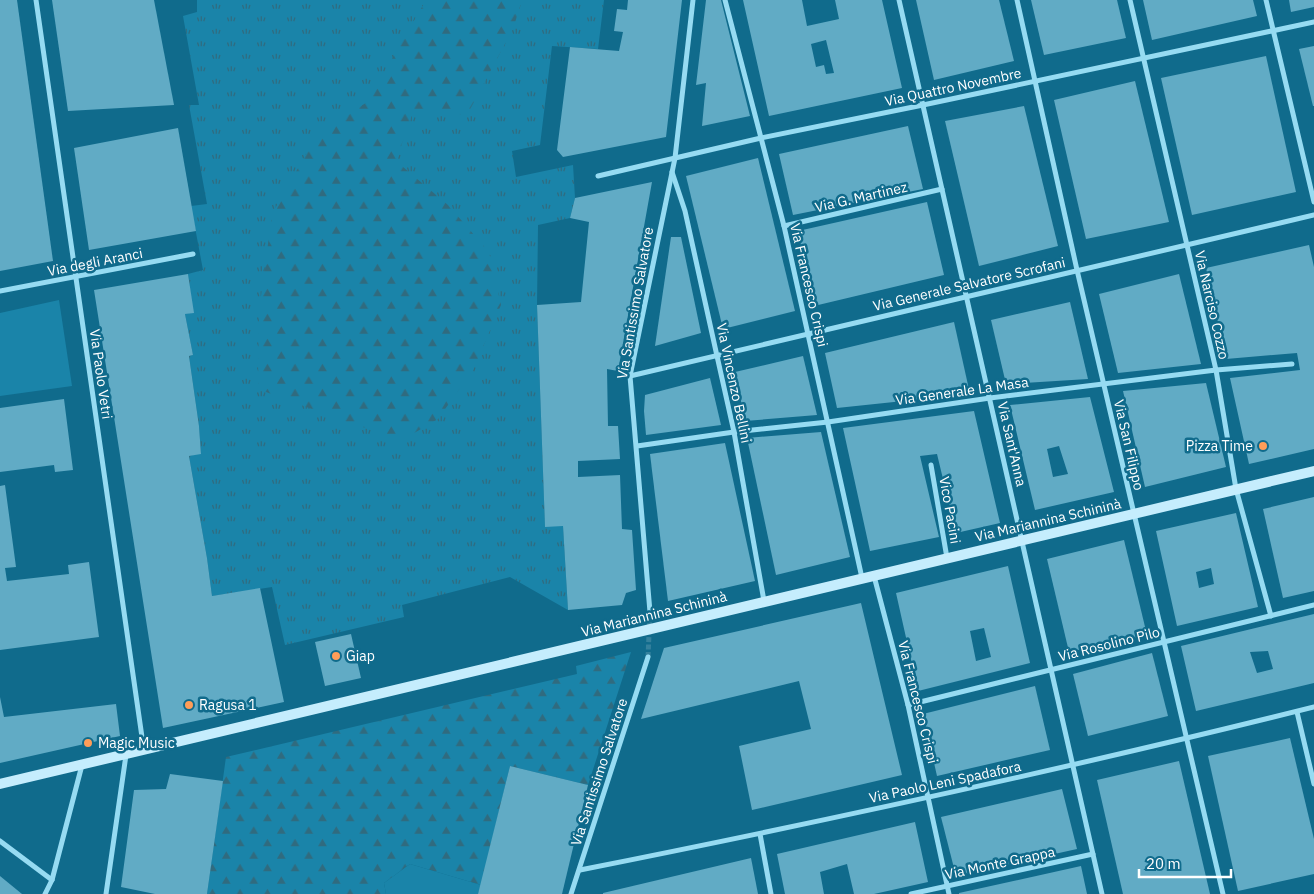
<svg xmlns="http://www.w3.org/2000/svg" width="1314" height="894" viewBox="0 0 1314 894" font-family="'IBM Plex Sans',sans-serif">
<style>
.grass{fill:url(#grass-tufts)}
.forest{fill:url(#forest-firs)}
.garden{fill:#1a84a9}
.building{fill:#61abc5;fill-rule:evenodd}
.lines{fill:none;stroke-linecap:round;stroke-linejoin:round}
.street-tunnel{stroke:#34819d;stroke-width:5;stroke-dasharray:5 2.5;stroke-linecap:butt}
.street{stroke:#96dbf2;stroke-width:5}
.secondary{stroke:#c5edfd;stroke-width:10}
.poi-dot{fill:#ff9d58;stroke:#106b8c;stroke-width:2}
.labels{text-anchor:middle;stroke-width:5;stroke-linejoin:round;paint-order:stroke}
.street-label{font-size:14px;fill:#fff;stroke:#106b8c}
.poi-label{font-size:14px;fill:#fff;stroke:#106b8c;text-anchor:start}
</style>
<defs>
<pattern id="grass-tufts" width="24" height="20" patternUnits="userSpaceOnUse" patternTransform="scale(1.25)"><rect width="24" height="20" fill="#1a84a9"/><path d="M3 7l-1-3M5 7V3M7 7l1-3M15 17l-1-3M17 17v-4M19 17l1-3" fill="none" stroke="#306b7f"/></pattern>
<pattern id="forest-firs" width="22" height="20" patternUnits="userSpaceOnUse" patternTransform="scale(1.25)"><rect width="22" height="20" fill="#1a84a9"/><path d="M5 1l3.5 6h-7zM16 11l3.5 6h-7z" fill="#306b7f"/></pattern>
</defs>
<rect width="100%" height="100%" fill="#106b8c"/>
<polygon class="grass" points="197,0 604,0 598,49 552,46 540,145 512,151 516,177 573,165 575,198 570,218 538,225 537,305 545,526 563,526 568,610 510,577 402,605 404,617 285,645 272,587 212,596 207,558 189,456 201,453 199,426 189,356 193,355 185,314 193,312 188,274 203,270 191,206 207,204 189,105 199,105 183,16 197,12"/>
<g class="forest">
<polygon points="426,0 522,0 513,29 467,115 414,109 396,161 448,205 489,252 501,305 473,370 438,419 404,439 352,424 258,389 259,311 272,214 315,138 367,102"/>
<polygon points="631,652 588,785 510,766 481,885 410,864 384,883 386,894 207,894 226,757 577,674 576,666"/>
</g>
<g class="garden">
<polygon points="59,300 72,386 0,396 0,313"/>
<polygon points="410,864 481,885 478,894 386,894 384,883"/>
</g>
<g class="building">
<polygon points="0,0 17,0 53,261 0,271"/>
<polygon points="52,0 154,0 174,105 68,111"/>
<polygon points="628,0 682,0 666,137 563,157 557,150 570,47 619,51 623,32 614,31 617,9 627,10"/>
<polygon points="706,0 721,0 750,116 702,126 706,83 696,85"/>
<path d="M743,0h59l5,26 32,-7 -4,-19h47l20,88 -133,28zM826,40l8,33 -8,1 -2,-9 -8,2 -5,-23z"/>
<polygon points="916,0 999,0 1014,61 934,80"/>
<polygon points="1031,0 1117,0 1126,38 1044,55"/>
<polygon points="1143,0 1253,0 1257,16 1152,40"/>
<polygon points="1289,0 1314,0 1314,7 1291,12"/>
<polygon points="1314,46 1314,106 1313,106 1299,49"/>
<polygon points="1266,56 1296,192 1192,215 1161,78"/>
<polygon points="1135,81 1169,222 1086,239 1054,100"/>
<polygon points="1024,106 1058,246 979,266 945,121"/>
<polygon points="908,126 923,189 793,215 779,154"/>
<polygon points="178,128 196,231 89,250 74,148"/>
<polygon points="758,158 795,311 723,329 686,176"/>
<polygon points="652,182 618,371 607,369 608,426 618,426 620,459 578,461 578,477 620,475 622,529 632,530 636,590 626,593 622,605 568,610 563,526 545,527 537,305 581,302 589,222 570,218 575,198"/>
<polygon points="927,202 944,275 814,306 798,231"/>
<polygon points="671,237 681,237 701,333 655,346"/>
<polygon points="1309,245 1314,267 1314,449 1249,464 1230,378 1300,370 1297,353 1226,359 1206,268"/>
<polygon points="188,274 194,313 185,314 193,355 189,356 199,426 201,454 189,456 207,558 212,596 260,588 284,702 163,728 94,290"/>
<polygon points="1179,274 1201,364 1118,373 1099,294"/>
<polygon points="1070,302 1088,379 1006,384 991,320"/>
<polygon points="954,322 970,394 837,408 825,353"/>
<polygon points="803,356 817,415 745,421 735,372"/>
<polygon points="710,378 721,425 646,435 644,411 645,395"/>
<polygon points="1206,383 1226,467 1145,487 1123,391"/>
<path d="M1090,397l24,95 -79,18 -25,-105zM1059,446l9,28 -15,3 -6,-28z"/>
<polygon points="64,399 73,470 55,472 54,465 0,472 0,408"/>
<polygon points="974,411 1000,523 956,533 937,454 920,456 939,537 870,551 843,428"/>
<polygon points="821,432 850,557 776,575 747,438"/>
<polygon points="725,443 755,581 668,601 650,454"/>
<polygon points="5,485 16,567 5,568 7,581 69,574 68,565 89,562 99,637 0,650 0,486"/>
<polygon points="1314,497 1314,591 1283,598 1263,509"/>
<path d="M1236,513l22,94 -81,19 -21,-95zM1211,568l3,16 -15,4 -3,-16z"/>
<polygon points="1124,540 1147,635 1069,652 1047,559"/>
<path d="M1008,566l22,97 -112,28 -22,-98zM984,628l7,29 -15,4 -6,-30z"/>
<polygon points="861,603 902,775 752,810 739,746 811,729 799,681 641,719 664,648"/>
<path d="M1314,614v69l-118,28 -15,-65zM1268,651l5,18 -16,4 -7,-21z"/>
<polygon points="351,634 361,678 325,686 315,642"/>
<polygon points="1152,653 1168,716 1088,736 1073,674"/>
<polygon points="1035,686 1050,750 937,776 923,714"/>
<polygon points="0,697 4,717 116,704 120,736 0,763"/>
<polygon points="1290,738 1314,839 1314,874 1238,891 1208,756"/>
<polygon points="1179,761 1210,894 1123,894 1097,780"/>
<polygon points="510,766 588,785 562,894 478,894"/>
<polygon points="170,774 223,781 207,894 155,894 121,887 134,790 166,789"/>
<polygon points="1062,789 1077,849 956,876 941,817"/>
<polygon points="915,822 928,882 874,894 854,894 847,864 820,872 824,894 785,894 777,854"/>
<polygon points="751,858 758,894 603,894 603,893"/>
<polygon points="1081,866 1087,894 959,894 959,893"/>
<polygon points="0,876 22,894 0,894"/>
</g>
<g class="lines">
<polyline class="street-tunnel" points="648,657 650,612"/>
<g class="street">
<polyline points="36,0 144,751"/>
<polyline points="725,0 784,226 862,578"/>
<polyline points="899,0 1102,894"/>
<polyline points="1017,0 1077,270 1223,894"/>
<polyline points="1130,0 1216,370 1236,489 1271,616"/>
<polyline points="1266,0 1314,202"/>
<polyline points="672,172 685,211 717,356 734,432 764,601"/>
<polyline points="598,176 761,138 923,105 1314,22"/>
<polyline points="784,226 942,189"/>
<polyline points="0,291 193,254"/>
<polyline points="630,376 1314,215"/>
<polyline points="637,446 734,432 828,422 990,398 1216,370 1292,364"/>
<polyline points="931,465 947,558"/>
<polyline points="874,576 908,705 949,894"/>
<polyline points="650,612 630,376 675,158 693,0"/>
<polyline points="908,705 1314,605"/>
<polyline points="1297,712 1314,784"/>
<polyline points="760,834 771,894"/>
<polyline points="0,841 52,880"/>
<path d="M580,870c246,-49 490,-102 734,-163"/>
<polyline points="45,894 52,880 82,765"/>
<polyline points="106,894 126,755"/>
<polyline points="571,894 648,657"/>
<polyline points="911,894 1093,854"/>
</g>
<path class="secondary" d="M0,784c439,-102 876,-210 1314,-313"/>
</g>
<g class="poi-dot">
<circle cx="1263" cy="446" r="5"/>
<circle cx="336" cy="656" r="5"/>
<circle cx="189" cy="705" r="5"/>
<circle cx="88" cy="743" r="5"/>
</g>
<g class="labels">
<g class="street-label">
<text transform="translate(953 87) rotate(-12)" y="5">Via Quattro Novembre</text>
<text transform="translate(861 197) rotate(-13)" y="5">Via G. Martinez</text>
<text transform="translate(95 262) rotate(-11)" y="5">Via degli Aranci</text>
<text transform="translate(969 284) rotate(-13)" y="5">Via Generale Salvatore Scrofani</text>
<text transform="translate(809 285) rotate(77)" y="5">Via Francesco Crispi</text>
<text transform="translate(635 303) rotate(-80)" y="5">Via Santissimo Salvatore</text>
<text transform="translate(1212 305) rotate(77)" y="5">Via Narciso Cozzo</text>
<text transform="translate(101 374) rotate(82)" y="5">Via Paolo Vetri</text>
<text transform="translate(734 383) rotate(78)" y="5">Via Vincenzo Bellini</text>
<text transform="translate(962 391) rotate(-8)" y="5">Via Generale La Masa</text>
<text transform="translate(1012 444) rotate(77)" y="5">Via Sant'Anna</text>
<text transform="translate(1129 445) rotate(77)" y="5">Via San Filippo</text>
<text transform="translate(950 510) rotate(80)" y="5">Vico Pacini</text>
<text transform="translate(1048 520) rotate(-13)" y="5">Via Mariannina Schininà</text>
<text transform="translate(654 614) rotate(-14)" y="5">Via Mariannina Schininà</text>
<text transform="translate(1109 644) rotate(-14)" y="5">Via Rosolino Pilo</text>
<text transform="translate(918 702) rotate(76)" y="5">Via Francesco Crispi</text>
<text transform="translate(599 772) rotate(-72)" y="5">Via Santissimo Salvatore</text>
<text transform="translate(945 782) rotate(-12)" y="5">Via Paolo Leni Spadafora</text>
<text transform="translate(1000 863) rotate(-12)" y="5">Via Monte Grappa</text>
</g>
<g class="poi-label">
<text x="1253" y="451" text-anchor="end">Pizza Time</text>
<text x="346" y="661">Giap</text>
<text x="199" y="710">Ragusa 1</text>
<text x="98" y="748">Magic Music</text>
</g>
</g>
<path d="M1139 869v8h92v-8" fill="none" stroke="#ffffff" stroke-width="2.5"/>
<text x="1146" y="869" font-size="15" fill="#ffffff" stroke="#106b8c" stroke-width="4" paint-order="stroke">20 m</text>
</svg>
